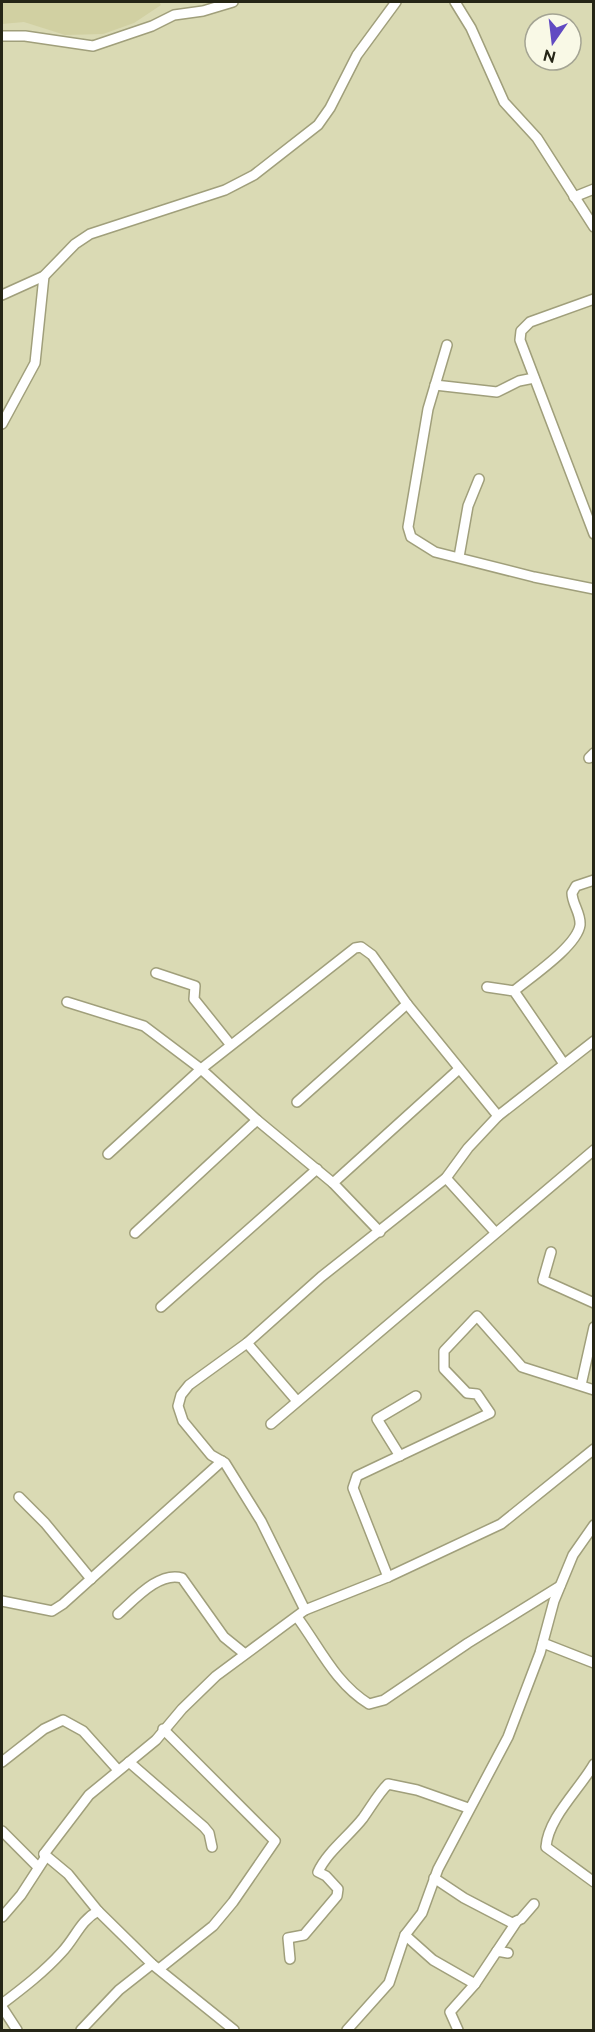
<svg xmlns="http://www.w3.org/2000/svg" width="595" height="2032" viewBox="0 0 595 2032" font-family="Raleway,sans-serif">
<style>
.built{fill:#d1d0a2}
.lines{fill:none;stroke-linecap:round;stroke-linejoin:round}
.minor-casing{stroke:#a09f7b;stroke-width:12}
.minor{stroke:#fff;stroke-width:9}
</style>
<rect width="100%" height="100%" fill="#dadab4"/>
<polygon class="built" points="2,2 159,2 161,5 134,23 103,34 65,35 24,22 2,24"/>
<g class="lines">
<defs>
<g id="minor">
<polyline points="455,2 471,28 504,102 537,138 594,227"/>
<polyline points="2,36 25,36 93,46 152,26 174,15 203,11 233,2"/>
<polyline points="574,197 594,189"/>
<polyline points="2,295 44,276 75,244 90,234 225,190 254,175 318,125 330,108 357,55 396,2"/>
<polyline points="594,299 530,322 521,331 520,340 594,534"/>
<polyline points="447,345 428,409 408,527 411,537 435,552 534,577 594,589"/>
<polyline points="435,385 497,392 519,381 534,378"/>
<polyline points="2,424 35,363 44,276"/>
<polyline points="459,557 468,506 479,479"/>
<polyline points="589,758 594,753"/>
<polyline points="156,973 195,986 194,999 230,1044"/>
<polyline points="487,987 514,991 564,1064"/>
<path d="M514,991c18,-15 63,-45 66,-66 1,-12 -8,-21 -8,-32l4,-7 18,-6"/>
<polyline points="67,1002 144,1026 201,1069 257,1120 333,1183 380,1232"/>
<polyline points="297,1102 407,1004"/>
<polyline points="108,1154 201,1069 355,948 361,947 372,955 407,1004 498,1116"/>
<polyline points="446,1178 495,1232"/>
<polyline points="333,1183 459,1069"/>
<polyline points="135,1233 257,1120"/>
<polyline points="551,1252 543,1280 594,1303"/>
<polyline points="161,1307 317,1169"/>
<polyline points="247,1343 297,1401"/>
<polyline points="581,1385 594,1327"/>
<polyline points="271,1424 594,1150"/>
<polyline points="400,1456 377,1419 416,1396"/>
<polyline points="19,1497 45,1523 91,1579"/>
<polyline points="388,1577 353,1488 357,1476 490,1413 477,1394 467,1393 444,1369 444,1351 477,1316 522,1367 594,1390"/>
<polyline points="2,1601 52,1611 63,1604 222,1461"/>
<polyline points="305,1610 261,1521 225,1463 211,1455 183,1421 178,1406 181,1395 189,1385 247,1343 321,1277 446,1178 468,1148 498,1116 594,1041"/>
<path d="M118,1614c16,-14 41,-43 64,-36l42,59 21,17"/>
<path d="M297,1617c23,31 38,66 72,87l15,-4 84,-57 92,-57"/>
<polyline points="543,1643 594,1663"/>
<polyline points="2,1762 44,1729 63,1720 83,1731 118,1770"/>
<polyline points="129,1762 204,1827 209,1833 212,1847"/>
<path d="M594,1764c-15,26 -46,54 -48,83l48,35"/>
<polyline points="2,1831 38,1867"/>
<polyline points="44,1854 68,1874 98,1911 152,1964 234,2030"/>
<polyline points="434,1878 464,1898 512,1923 521,1919 534,1904"/>
<polyline points="2,1917 21,1895 45,1858 44,1854 89,1795 156,1740 182,1709 216,1676 282,1627 305,1610 388,1577 501,1524 594,1449"/>
<polyline points="405,1935 433,1960 475,1984"/>
<polyline points="497,1951 517,1921"/>
<path d="M290,1959l-2,-21 16,-3 33,-39 1,-7 -12,-13 -8,-4c9,-20 31,-36 45,-54 8,-11 15,-24 25,-34l29,6 51,18"/>
<polyline points="159,1969 213,1926 233,1902 275,1841 163,1729"/>
<path d="M2,2004c21,-16 42,-32 60,-52 14,-15 18,-31 36,-41"/>
<polyline points="2,2007 17,2030"/>
<polyline points="81,2030 119,1990 152,1964"/>
<polyline points="347,2030 389,1983 405,1935 422,1913 438,1869 508,1737 540,1653 554,1601 573,1555 594,1525"/>
<polyline points="458,2030 450,2012 475,1984 497,1951 508,1953"/>
</g>
</defs>
<use href="#minor" class="minor-casing"/>
<use href="#minor" class="minor"/>
</g>
<rect width="595" height="2032" fill="none" stroke="#252516" stroke-width="6"/>
<g transform="translate(553 42) rotate(194)"><circle r="28" fill="#f9f9e6" stroke="#a4a493" stroke-width="1.5"/>
<path d="M0-4.5L10 22L0 15L-10 22Z" fill="#614ac2"/>
<text y="-9" font-size="16" font-weight="bold" text-anchor="middle" fill="#252516">N</text>
</g>
</svg>
